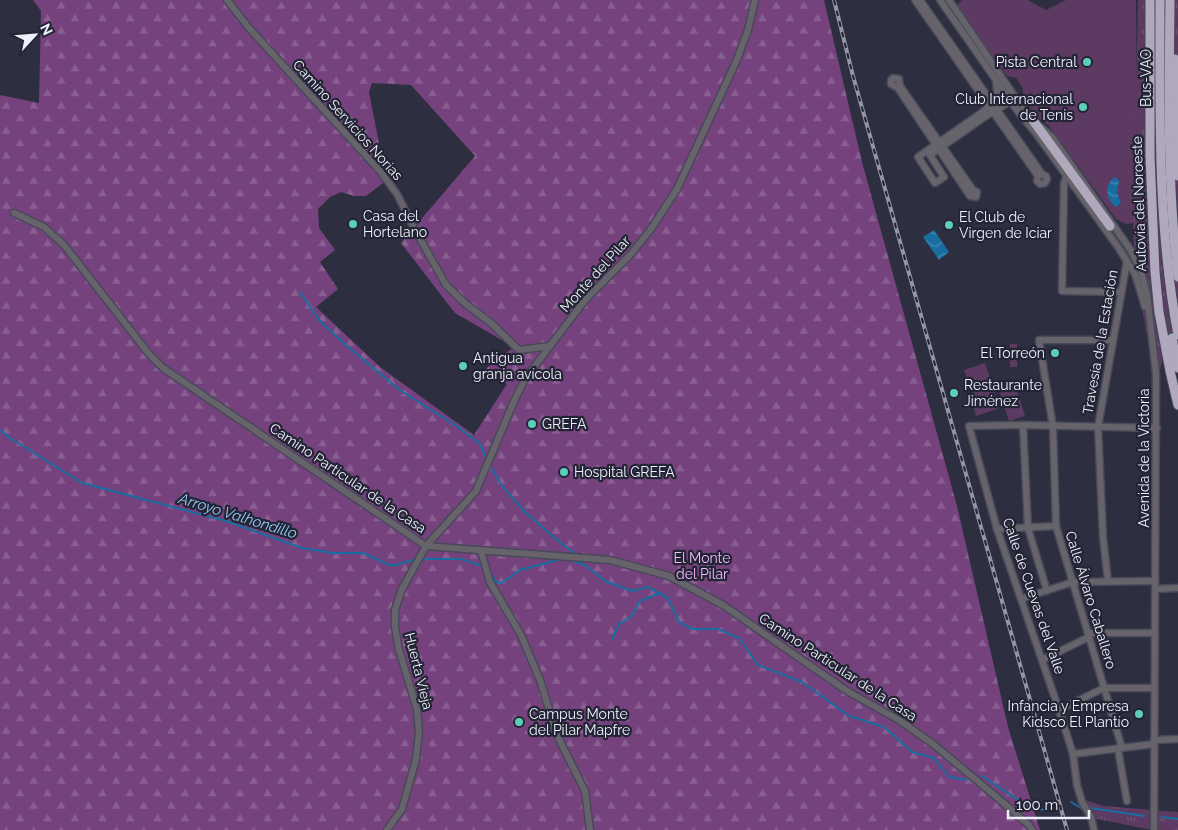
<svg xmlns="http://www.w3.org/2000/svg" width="1178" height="830" viewBox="0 0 1178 830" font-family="Raleway,sans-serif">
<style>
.green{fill:#5c3a62}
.forest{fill:url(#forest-firs);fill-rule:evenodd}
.park{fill:url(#park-tufts)}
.water{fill:url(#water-waves)}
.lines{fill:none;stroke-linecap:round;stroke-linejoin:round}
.stream{stroke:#186ea0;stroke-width:2}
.highway-tunnel{stroke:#4a4b5b;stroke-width:9;stroke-dasharray:9 4.5;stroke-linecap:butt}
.minor-casing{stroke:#484959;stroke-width:9}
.highway-casing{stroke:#484959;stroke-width:11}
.minor{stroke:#66636b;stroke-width:6}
.highway{stroke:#b0a9bd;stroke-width:9}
.rail-casing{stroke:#9596a4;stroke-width:4}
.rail{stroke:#232434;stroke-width:2;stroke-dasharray:5.5;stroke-linecap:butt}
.poi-dot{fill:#5cceba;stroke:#232434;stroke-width:2}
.labels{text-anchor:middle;stroke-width:4.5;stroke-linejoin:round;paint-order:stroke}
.poi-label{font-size:14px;fill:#eff0fc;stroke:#232434;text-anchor:start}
.street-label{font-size:14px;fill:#eff0fc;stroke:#232434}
.park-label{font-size:14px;fill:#f5baff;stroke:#232434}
.water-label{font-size:15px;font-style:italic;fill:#91caf4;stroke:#232434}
</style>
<defs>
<pattern id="forest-firs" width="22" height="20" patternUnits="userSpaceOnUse" patternTransform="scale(1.25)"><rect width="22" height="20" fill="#75427e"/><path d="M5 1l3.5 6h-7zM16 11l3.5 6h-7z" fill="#895e91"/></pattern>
<pattern id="park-tufts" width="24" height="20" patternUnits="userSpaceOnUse" patternTransform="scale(1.25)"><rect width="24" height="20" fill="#5c3a62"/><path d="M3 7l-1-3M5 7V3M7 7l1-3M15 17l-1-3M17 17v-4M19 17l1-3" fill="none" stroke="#745779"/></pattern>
<pattern id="water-waves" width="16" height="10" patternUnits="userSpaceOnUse" patternTransform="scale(1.25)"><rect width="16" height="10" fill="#186ea0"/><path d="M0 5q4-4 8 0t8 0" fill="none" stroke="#458ab3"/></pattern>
</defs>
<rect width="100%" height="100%" fill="#2d2e3f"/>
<g class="green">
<polygon points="962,0 1028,0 1046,10 1066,0 1136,0 1138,218 1133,223 1126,224 1116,219 1049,126 1035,115 1023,98 1023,88 1016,78 1007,76 956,6"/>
<rect x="1010" y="344" width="7" height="23"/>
<polygon points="985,363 1000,408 976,416 972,403 978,400 975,401 964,370"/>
<polygon points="1016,387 1025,416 1009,421 1000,393"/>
</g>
<path class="forest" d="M33,0h791l38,162 95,344 51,221 32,103h-1040v-735l39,8 2,-92zM372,83l39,2 64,71 -74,87 54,70 52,30 6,5 -16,11 -12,11 22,14 -33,51 -94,-68 -64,-60 22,-18 -18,-27 15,-12 -16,-22 -1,-19 12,-12 11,-5 13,4h12l17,-13 -2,-29 -12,-62z"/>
<g class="park">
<polygon points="1138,0 1178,0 1178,317 1175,318 1156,383 1142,308 1133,235"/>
<polygon points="1085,800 1104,806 1178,812 1178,830 1152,830 1093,818"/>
</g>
<g class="water">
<path d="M1115,177l4,4 -2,12 4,10 -5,4c-11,-8 -12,-23 -1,-30z"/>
<polygon points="934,230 949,252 939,260 923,237"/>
</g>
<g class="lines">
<g class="stream">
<polyline points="300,292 319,320 348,347 401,391 458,427 479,443 487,460"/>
<polyline points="0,430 10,438 82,483 226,521 302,548 332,553 363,553 389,565 396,565 416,559"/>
<polyline points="489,464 502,486 525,512 564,546 578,555"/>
<polyline points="421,559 461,559 482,566"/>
<polyline points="569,560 585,565 605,581 632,591 648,587 668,598 679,622 692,629 718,629 739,638 758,665 802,682 849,716 884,727 912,752 934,758 949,777 966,780"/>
<polyline points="490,571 496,582 502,583 520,570 562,559"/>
<polyline points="612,639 619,624 631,617 640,601 660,593"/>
<polyline points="982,776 1029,807 1044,810"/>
<polyline points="1071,802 1081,808"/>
<polyline points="1091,808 1144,816"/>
<polyline points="1162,817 1178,819"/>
</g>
<path class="highway-tunnel" d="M1110,226c24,36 48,71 62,112"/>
<defs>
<g id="minor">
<polyline points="227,0 249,28 380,171 397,194 414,228 446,285 467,305 491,323 519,350 550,346"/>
<polyline points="915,0 1038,176 1037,181 1040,184 1045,183 1047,179 1046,176 1042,174 920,0"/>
<polyline points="940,0 1019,113 1035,132 1118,247 1135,274 1145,307"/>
<polyline points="949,0 1022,107 1034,120"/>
<polygon points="893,78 899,79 900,86 973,190 977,192 976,197 970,196 898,88 891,84 891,80"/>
<polygon points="1013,94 1008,103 983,118 930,155 944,177 935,183 918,157 980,114 995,101 1004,96"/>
<polyline points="995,101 997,93 996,80"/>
<polyline points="1041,127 1052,137 1130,249 1141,271 1147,294 1156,374 1154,830"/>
<polyline points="1067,175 1064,183 1062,291 1122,292"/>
<polyline points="14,213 44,227 64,245 149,354 163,368 426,546 610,560 669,576 723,605 847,691 899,720 933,744 999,799 1029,825 1032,830"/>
<polyline points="1113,340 1039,340 1053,427 1056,526 1122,748"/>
<polyline points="1023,425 1028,528 1047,591"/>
<polyline points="997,529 1056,526"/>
<polyline points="481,551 490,582 521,635 540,680 557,735 585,791 590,830"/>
<polyline points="1108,581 1103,537 1098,427 1127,261"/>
<polyline points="1156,589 1178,588"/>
<polyline points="1021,599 1073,582 1155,581"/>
<polyline points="1088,633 1155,633"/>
<polyline points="1042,660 1089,637"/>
<polyline points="1059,710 1104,688 1154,688"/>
<polyline points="1154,740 1178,739"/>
<polyline points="1118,749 1127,801"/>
<polyline points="1073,754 1154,744"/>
<polyline points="387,830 402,809 416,759 419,732 417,709 399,650 395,627 395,610 402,589 426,546 476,491 515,399 525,379 585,300 631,254 651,229 677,189 736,62 748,30 755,0"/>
<polyline points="1094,830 1091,817 1082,802 1077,785 1073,754 1059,710 997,529 969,426 1023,425 1157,428"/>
</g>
<g id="highway">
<polyline points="1150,0 1150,157 1155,272 1159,312 1170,371 1178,405"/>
<path d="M1160,0c0,112 -3,224 18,335"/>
<path d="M1170,0c-1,93 -3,185 8,277"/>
<polyline points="1175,59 1178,176"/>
<polyline points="1032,119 1110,226"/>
<polyline points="1172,338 1178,368"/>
</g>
</defs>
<use href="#minor" class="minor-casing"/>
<use href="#highway" class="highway-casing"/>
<use href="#minor" class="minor"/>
<use href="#highway" class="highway"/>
<defs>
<polyline id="rail" points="834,0 853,76 1067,830"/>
</defs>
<use href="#rail" class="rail-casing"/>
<use href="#rail" class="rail"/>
</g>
<g class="poi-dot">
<circle cx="1087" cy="62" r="5"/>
<circle cx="1083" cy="107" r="5"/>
<circle cx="353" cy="224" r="5"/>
<circle cx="949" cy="225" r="5"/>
<circle cx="1055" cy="353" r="5"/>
<circle cx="463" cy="366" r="5"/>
<circle cx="954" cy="393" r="5"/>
<circle cx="532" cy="424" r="5"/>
<circle cx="564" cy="472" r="5"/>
<circle cx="1139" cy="714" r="5"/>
<circle cx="519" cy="722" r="5"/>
</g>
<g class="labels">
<g class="poi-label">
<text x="1077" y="67" text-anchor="end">Pista Central</text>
<text x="1073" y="104" text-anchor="end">Club Internacional<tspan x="1073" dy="16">de Tenis</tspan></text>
<text x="363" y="221">Casa del<tspan x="363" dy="16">Hortelano</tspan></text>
<text x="959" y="222">El Club de<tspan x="959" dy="16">Virgen de Iciar</tspan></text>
<text x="1045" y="358" text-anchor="end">El Torreón</text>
<text x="473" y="363">Antigua<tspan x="473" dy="16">granja avícola</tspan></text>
<text x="964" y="390">Restaurante<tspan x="964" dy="16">Jiménez</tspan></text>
<text x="542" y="429">GREFA</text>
<text x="574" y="477">Hospital GREFA</text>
<text x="1129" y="711" text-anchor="end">Infancia y Empresa<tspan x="1129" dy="16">Kidsco El Plantío</tspan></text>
<text x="529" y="719">Campus Monte<tspan x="529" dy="16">del Pilar Mapfre</tspan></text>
</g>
<g class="street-label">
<text transform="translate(1146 78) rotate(-90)" y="5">Bus-VAO</text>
<text transform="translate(348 120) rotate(48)" y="5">Camino Servicios Norias</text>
<text transform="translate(1139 204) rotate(-92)" y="5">Autovía del Noroeste</text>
<text transform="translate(595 274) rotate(-48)" y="5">Monte del Pilar</text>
<text transform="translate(1100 342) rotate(-80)" y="5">Travesía de la Estación</text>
<text transform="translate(1144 458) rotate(-90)" y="5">Avenida de la Victoria</text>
<text transform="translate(348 478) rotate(34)" y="5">Camino Particular de la Casa</text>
<text transform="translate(1034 596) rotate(71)" y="5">Calle de Cuevas del Valle</text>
<text transform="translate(1091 600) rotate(73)" y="5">Calle Álvaro Caballero</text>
<text transform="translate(838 667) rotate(33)" y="5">Camino Particular de la Casa</text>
<text transform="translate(419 671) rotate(76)" y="5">Huerta Vieja</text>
</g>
<g class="park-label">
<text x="702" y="563">El Monte<tspan x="702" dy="16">del Pilar</tspan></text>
</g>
<g class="water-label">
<text transform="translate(238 516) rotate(17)" y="5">Arroyo Valhondillo</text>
</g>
</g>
<g transform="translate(35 35) rotate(64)" stroke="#232434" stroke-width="4" paint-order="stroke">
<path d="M0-4L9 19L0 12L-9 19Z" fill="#eff0fc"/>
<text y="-8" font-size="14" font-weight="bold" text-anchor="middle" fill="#eff0fc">N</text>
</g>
<path d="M1008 810v8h81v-8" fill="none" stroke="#eff0fc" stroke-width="2.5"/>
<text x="1016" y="810" font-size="15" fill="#eff0fc" stroke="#232434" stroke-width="4" paint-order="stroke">100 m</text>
</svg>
